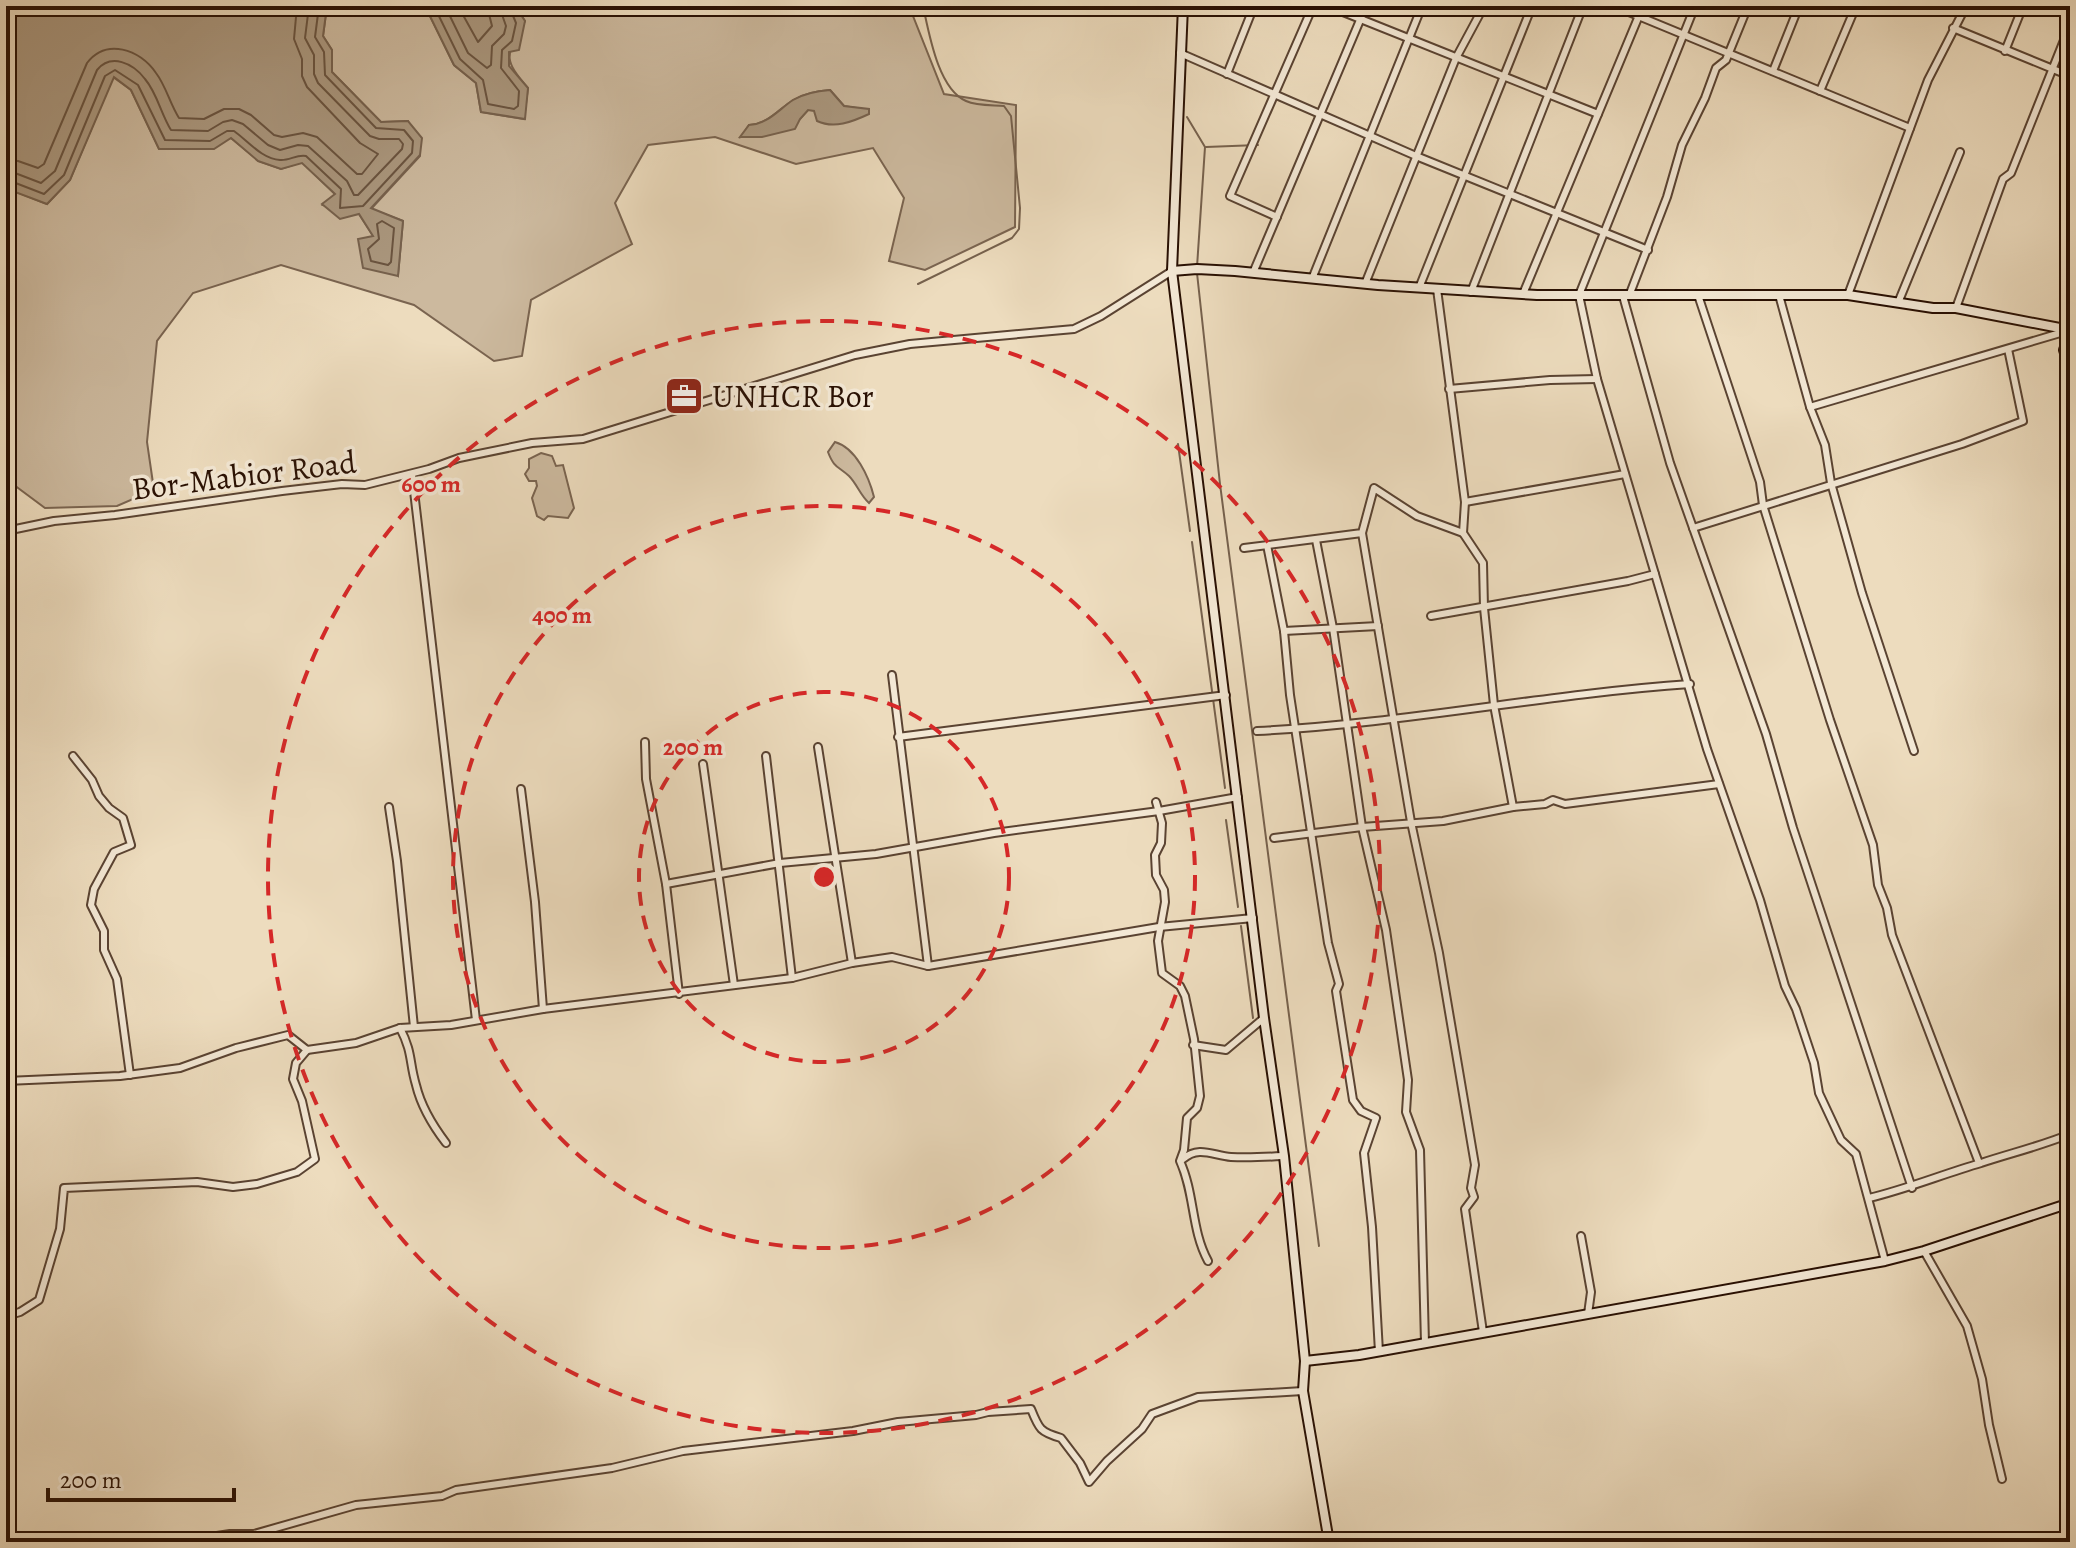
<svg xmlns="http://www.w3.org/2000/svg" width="2076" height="1548" viewBox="0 0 2076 1548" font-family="Alegreya,serif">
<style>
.green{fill:#ccb99e;stroke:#7a6450;stroke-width:2;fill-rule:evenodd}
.water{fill:#aa977e;stroke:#76614d;stroke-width:2}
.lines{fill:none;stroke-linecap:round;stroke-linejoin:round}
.shore{stroke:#6a5440;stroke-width:2}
.stream{stroke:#76614d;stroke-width:2}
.street-casing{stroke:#5a4332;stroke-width:10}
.secondary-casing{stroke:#291003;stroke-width:12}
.street{stroke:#f3e8d5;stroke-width:6}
.secondary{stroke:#f3e8d5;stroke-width:8}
.ring{fill:none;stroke:#d62828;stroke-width:4;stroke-dasharray:14 10}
.labels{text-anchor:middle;stroke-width:7;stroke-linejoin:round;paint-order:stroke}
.poi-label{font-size:32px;fill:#291003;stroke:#f3e8d5;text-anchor:start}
.street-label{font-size:32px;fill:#291003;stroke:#f3e8d5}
.centre{fill:#d62828;stroke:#f3e8d5;stroke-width:4}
.ring-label{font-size:24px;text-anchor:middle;font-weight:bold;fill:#d62828;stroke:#f3e8d5;stroke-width:7;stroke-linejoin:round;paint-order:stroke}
</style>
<rect width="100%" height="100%" fill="#eddcbe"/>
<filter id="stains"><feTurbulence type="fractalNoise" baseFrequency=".0025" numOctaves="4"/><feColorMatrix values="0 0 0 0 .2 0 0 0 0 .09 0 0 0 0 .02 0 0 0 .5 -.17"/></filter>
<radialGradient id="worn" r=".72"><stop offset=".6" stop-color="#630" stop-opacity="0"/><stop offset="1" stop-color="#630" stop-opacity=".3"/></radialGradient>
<g class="green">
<path d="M327,6h98l29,59 22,18 5,29 43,7 4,-31c-27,-31 -21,-32 -3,-67l-10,-15h394l35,88 72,11 -1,122 -90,43 -36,-9 15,-63 -31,-50 -77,16 -81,-27 -67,8 -33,58 17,41 -101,56 -9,56 -28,5 -80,-56 -133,-40 -88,28 -36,48 -10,101 7,48 -37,16 -72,2 -39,-29v-275l3,-15 38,15 23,-24 43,-103 18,13 28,59 72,-11 28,23 22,8 21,-7 34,33 -13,10 36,9 39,61 5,-54 -32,-12 49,-53 -12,-35 -27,1 -49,-50v-22l-9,-14zM830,90l14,16 25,4h-61l-8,9 -59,18 8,-12c19,-1 29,-15 44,-25 12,-7 23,-9 37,-10z"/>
<path d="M835,442c21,6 34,35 39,55l-5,6c-9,-8 -12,-19 -20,-27 -11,-10 -15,-8 -21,-24z"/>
<polygon points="541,453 552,456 556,466 563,465 574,508 568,518 548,516 544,520 537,516 532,498 537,486 536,481 529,481 525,474 529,468 529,459"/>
</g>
<g class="water">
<polygon points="6,6 327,6 323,36 332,50 332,72 381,122 408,121 422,138 420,155 371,208 403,221 398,276 363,268 358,239 373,236 359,214 340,219 322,204 335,194 302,163 281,169 258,161 231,138 214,149 159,149 131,90 114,77 70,180 47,204 10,190 6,204"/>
<polygon points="425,6 515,6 525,21 519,50 509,52 509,66 528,88 525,119 481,112 476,83 454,65"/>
<path d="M830,90l14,16 25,3v5c-17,8 -35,15 -52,7l-3,-10 -6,-1 -8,9 -5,10 -33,8h-22l9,-12c19,-1 29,-15 44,-25 12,-7 23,-9 37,-10z"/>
</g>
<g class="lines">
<g class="shore">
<polyline points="434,6 460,59 483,80 488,104 514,109 518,106 519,91 501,68 502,50 512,41 516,23 509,6"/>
<polyline points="445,6 468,53 487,68 491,65 492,46 504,34 506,26 499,6"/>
<polyline points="458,6 478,42 492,26 487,6"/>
<path d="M6,160l12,1 20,7 6,-4 43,-101c19,-25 53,-14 69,10 10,13 14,31 23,45l25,1 20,-10h15l12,6 23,20 8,2 21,-4 14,4 40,37h5l16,-20 -18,-11 -53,-56 -5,-11v-17l-8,-20 3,-33"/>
<path d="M6,173h9l26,10 14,-12 42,-101c14,-17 36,-7 48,9 12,14 16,35 26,51l37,1 15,-9 9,-2 11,4 25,21 12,5 18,-5 10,1 39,35 7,14h4l44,-46 1,-5 -4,-5h-20l-9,-3 -52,-53 -4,-9v-19l-9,-17 4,-32"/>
<path d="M6,183l7,-1 31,12 20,-19 41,-99 10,-6 23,15 27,55 45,1 17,-10h7c14,10 28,28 46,29 9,1 17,-6 26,-4l35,33 -1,19 23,-2 49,-53 1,-12 -9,-11 -28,-2 -51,-53 -1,-23 -9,-15 4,-31"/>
<polygon points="382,221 394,228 391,262 388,265 371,261 368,249 379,239 377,224"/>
</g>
<g class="stream">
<polyline points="1187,117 1205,147 1197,267"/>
<polyline points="1206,147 1258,145"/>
<polyline points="1197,273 1220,484 1319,1246"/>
<path d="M918,284l94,-46 7,-9 1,-21 -9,-92 -7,-10c-12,-1 -27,0 -38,-5 -28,-12 -37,-68 -43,-95"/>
<polyline points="1178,444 1190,531"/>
<polyline points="1192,542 1225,788"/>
<polyline points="1226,820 1238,907"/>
<polyline points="1241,926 1253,1018"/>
</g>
<defs>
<g id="street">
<polyline points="1328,6 1598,114"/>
<polyline points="1614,6 1910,128"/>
<polyline points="1695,6 1579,295 1597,379 1707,749 1760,900 1785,986 1796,1009 1814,1063 1819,1093 1841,1140 1856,1154 1885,1261"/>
<polyline points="1953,28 2070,76"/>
<polyline points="2005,51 2023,6"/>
<polyline points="1180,53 1416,156 1648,250"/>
<polyline points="1773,71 1799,6"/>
<polyline points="1227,74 1254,6"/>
<polyline points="1820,91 1856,6"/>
<polyline points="1277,217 1230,196 1313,6"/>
<polyline points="1253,273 1366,6"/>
<polyline points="1312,279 1422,6"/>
<polyline points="1365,284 1456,58 1484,6"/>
<polyline points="1419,288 1532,6"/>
<polyline points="1437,289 1465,502 1463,533 1483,563 1484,608 1494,705 1513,807"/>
<polyline points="1471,292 1583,6"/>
<polyline points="1523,294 1643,6"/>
<polyline points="1698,295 1760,482 1763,505 1830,720 1873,845 1878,885 1887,908 1892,935 1979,1163"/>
<polyline points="1779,295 1810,407 1825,445 1831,483 1862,593 1914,751"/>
<polyline points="1848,295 1928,80 1966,6"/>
<polyline points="1623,296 1670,463 1766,734 1793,828 1912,1188"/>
<polyline points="1629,296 1667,197 1682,145 1705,98 1716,68 1726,60 1748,6"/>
<polyline points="1898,303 1960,152"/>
<polyline points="1956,308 2003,179 2011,173 2070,25"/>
<polyline points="1449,389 1550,380 1597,379"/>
<polyline points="1810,407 2067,331"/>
<polyline points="412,474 476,1020"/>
<polyline points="1465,502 1625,474"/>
<polyline points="1693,528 1962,444 2023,421 2008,349"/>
<polyline points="6,531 54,521 115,515 282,491 342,484 365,485 429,469 459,458 532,443 583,439 855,355 910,344 1074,329 1101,316 1172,271"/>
<polyline points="1362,533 1411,822 1439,953 1475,1165 1471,1188 1474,1197 1465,1209 1483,1332"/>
<polyline points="1316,540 1333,628 1362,827 1386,930 1408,1080 1406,1112 1420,1150 1425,1343"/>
<polyline points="1267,545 1284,631 1290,695 1328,943 1339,984 1336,991 1353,1100 1361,1111 1376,1118 1364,1153 1372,1227 1379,1352"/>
<polyline points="1244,548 1362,533 1374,488 1417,516 1463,533"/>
<polyline points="1431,616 1628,581 1655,574"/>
<polyline points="1284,631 1378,626"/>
<polyline points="892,675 928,966"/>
<path d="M1257,731c145,-7 288,-37 433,-47"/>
<polyline points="898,737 1226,695"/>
<polyline points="645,742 646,779 666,884 679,994"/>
<polyline points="818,747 852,963"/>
<polyline points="73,756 92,780 99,796 109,808 123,818 131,845 114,852 94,889 91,905 104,931 104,950 117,979 130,1075"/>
<polyline points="766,756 792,978"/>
<polyline points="703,764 734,985"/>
<polyline points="521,789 535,902 543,1009"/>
<path d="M1156,802l6,21 -1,20 -6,12 1,20 8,15 1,12 -7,39 4,32 18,13 5,10 9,43 6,57 -3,12 -10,10 -3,32 -4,11c15,33 11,69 28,100"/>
<polyline points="389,807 397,861 414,1027"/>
<polyline points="1274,838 1362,827 1443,821 1513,807 1545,804 1553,800 1565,804 1719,784"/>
<polyline points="666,884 780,863 876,854 994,833 1159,811 1238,797"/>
<path d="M400,1028c13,25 9,34 16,57 5,21 17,41 30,58"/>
<polyline points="1193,1045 1226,1050 1264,1018"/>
<polyline points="6,1081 120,1076 180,1068 236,1048 288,1035 307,1050 356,1043 400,1028 451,1025 543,1009 792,978 852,963 892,957 928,966 1159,927 1253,918"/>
<path d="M1183,1159c16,-14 31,-3 48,-2 18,1 35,0 53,-1"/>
<path d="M1869,1198c38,-9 74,-24 112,-35 30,-10 60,-17 89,-29"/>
<polyline points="1581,1236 1591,1292 1588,1314"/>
<polyline points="1924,1251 1967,1326 1982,1379 1989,1425 2002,1479"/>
<polyline points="6,1316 20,1312 39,1300 60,1229 64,1188 197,1182 233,1187 257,1184 297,1172 315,1159 302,1101 293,1079 296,1063 307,1050"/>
<path d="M177,1542l53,-8h24l102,-29 86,-9 14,-6 156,-22 71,-17 170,-20 45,-9 78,-7 12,-3 43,-3c8,20 9,23 30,29l19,25 9,19 18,-21 35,-32 10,-15 46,-17 105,-6"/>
</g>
<g id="secondary">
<polyline points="1183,6 1172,271 1264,1018 1284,1156 1305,1361 1303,1391 1329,1542"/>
<polyline points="1172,271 1197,269 1235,271 1378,285 1537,295 1848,295 1933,308 1956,308 2070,330"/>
<polyline points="2070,333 2064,350 2070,369"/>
<polyline points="1305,1361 1359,1355 1885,1261 1924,1251 2070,1203"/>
</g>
</defs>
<use href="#street" class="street-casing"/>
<use href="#secondary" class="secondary-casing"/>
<use href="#street" class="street"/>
<use href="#secondary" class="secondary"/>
</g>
<g class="ring">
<circle cx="824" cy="877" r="185"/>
<circle cx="824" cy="877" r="371"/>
<circle cx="824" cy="877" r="556"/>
</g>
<defs>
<symbol id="office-square" viewBox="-11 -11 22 22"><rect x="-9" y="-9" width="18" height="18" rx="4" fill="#8f2418" stroke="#f3e8d5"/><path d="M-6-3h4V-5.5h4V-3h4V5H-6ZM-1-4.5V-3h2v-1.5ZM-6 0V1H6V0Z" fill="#fff"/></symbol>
</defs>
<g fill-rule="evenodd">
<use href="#office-square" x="662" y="374" width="44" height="44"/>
</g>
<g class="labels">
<g class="poi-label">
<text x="712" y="407">UNHCR Bor</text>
</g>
<g class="street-label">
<text transform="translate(244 475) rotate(-7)" y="11">Bor-Mabior Road</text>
</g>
</g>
<circle cx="824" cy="877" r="12" class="centre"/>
<g class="ring-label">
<text x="431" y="492">600 m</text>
<text x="562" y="623">400 m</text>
<text x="693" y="755">200 m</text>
</g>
<rect width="2076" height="1548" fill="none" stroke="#eddcbe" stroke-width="32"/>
<rect x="8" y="8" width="2060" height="1532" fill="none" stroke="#291003" stroke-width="4"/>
<rect x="16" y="16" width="2044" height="1516" fill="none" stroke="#291003" stroke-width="2"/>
<path d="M48 1488v12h186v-12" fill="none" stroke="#291003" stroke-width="4"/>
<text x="60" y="1488" font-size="24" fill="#291003" stroke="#f3e8d5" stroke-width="6" paint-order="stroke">200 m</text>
<rect width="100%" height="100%" filter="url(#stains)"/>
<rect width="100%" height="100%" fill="url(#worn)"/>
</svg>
